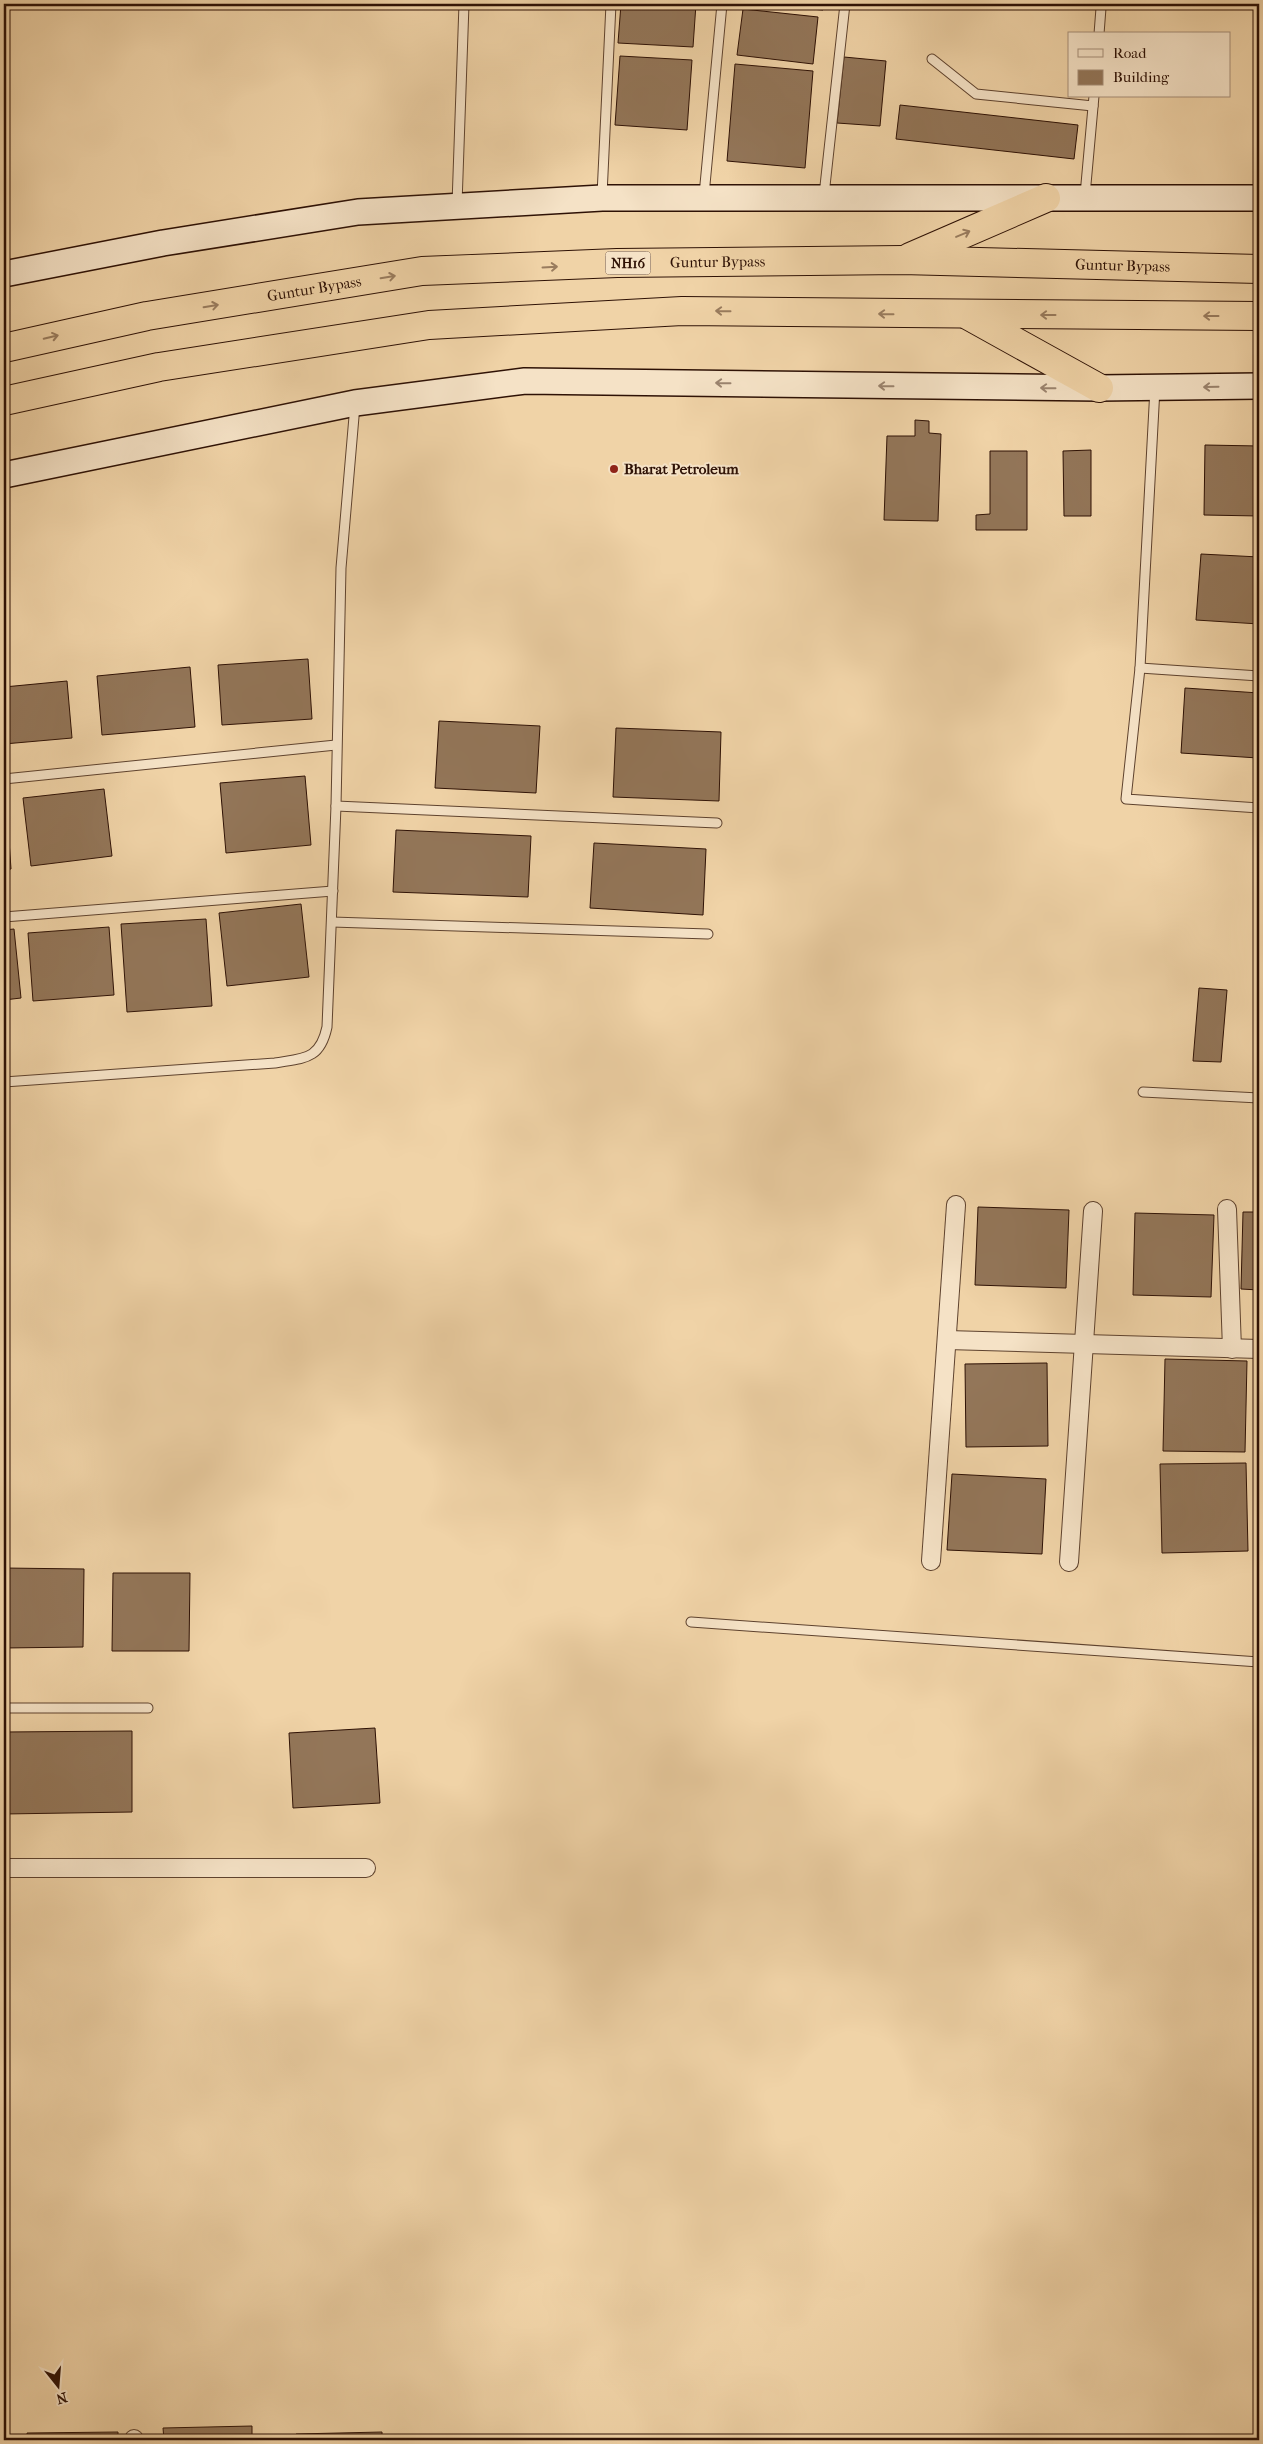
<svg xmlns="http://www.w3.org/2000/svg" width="1263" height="2444" viewBox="0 0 1263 2444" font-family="'IM FELL French Canon',serif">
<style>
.building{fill:#937659;stroke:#2e1105}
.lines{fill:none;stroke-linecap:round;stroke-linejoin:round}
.lane-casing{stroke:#5e422e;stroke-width:11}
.street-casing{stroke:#5e422e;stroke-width:20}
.secondary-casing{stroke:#2e1105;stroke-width:28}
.highway-casing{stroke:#2e1105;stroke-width:30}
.lane{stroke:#f5e2c6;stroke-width:9}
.street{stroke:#f5e2c6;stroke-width:18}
.secondary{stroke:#f5e2c6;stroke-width:25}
.highway{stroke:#f0d3a7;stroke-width:28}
.oneway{stroke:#997c5e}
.oneway2{stroke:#9b846f}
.poi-dot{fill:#8f2418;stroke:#f5e2c6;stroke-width:2}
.labels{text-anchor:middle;stroke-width:4;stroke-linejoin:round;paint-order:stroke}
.shield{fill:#f5e2c6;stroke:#6a503f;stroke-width:1}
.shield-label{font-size:14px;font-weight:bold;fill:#2e1105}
.street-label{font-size:15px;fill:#2e1105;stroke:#f5e2c6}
.poi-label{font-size:15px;font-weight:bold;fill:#2e1105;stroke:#f5e2c6;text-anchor:start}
</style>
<rect width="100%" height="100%" fill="#f0d3a7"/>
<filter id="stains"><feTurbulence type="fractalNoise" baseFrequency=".004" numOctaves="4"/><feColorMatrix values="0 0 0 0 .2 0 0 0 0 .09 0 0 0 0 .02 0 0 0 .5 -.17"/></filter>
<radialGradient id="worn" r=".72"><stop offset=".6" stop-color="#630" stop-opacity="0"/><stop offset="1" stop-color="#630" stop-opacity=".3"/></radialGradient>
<g class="building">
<polygon points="621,4 696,4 693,47 618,43"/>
<polygon points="747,4 823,4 823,10"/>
<polygon points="743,9 818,17 813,64 737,55"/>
<polygon points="620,56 692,60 687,130 615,125"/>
<polygon points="844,57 886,61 880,126 837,123"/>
<polygon points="735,64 813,71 805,168 727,161"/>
<polygon points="900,105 1078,125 1074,159 896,139"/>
<polygon points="915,420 929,421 929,433 941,434 938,521 884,520 887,436 915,436"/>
<polygon points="1205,445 1259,446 1259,516 1204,515"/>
<polygon points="1091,450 1091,516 1064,516 1063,451"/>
<polygon points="990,451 1027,451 1027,530 976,530 976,515 990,514"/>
<polygon points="1201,554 1259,557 1259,624 1196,620"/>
<polygon points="308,659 312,719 222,725 218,665"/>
<polygon points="190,667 195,727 102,735 97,676"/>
<polygon points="67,681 72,738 4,744 4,687"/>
<polygon points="1185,688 1259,693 1259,786 1256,786 1258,758 1181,753"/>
<polygon points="439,721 540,726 536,793 435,788"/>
<polygon points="616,728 721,732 719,801 613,797"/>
<polygon points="305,776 311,845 226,853 220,783"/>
<polygon points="104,789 112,856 31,866 23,798"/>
<polygon points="4,798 6,798 11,869 4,870"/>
<polygon points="396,830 531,836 528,897 393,892"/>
<polygon points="594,843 706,849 703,915 590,908"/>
<polygon points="301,904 309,977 227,986 219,913"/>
<polygon points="206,919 212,1006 127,1012 121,924"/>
<polygon points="109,927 114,995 33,1001 28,933"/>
<polygon points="14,929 21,998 4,1000 4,930"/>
<polygon points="1199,988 1227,990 1221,1062 1193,1061"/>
<polygon points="978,1207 1069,1210 1066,1288 975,1285"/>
<polygon points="1243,1212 1259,1212 1259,1290 1241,1289"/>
<polygon points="1135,1213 1214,1215 1211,1297 1133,1295"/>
<polygon points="1165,1359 1247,1361 1245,1452 1163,1451"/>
<polygon points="1047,1363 1048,1446 966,1447 965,1364"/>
<polygon points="1246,1463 1248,1551 1162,1553 1160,1464"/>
<polygon points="952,1474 1046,1479 1042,1554 947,1550"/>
<polygon points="4,1568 84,1569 83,1647 4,1648"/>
<polygon points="113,1573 190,1573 189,1651 112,1651"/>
<polygon points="375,1728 380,1803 293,1808 289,1733"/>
<polygon points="132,1731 132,1812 4,1814 4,1732"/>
<polygon points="252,2426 252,2440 164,2440 163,2428"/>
<polygon points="118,2432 118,2440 28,2440 27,2433"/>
<polygon points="382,2432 382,2440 296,2440 296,2434"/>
</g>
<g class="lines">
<defs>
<g id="lane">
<polyline points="1099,34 1101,8"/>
<polyline points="932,59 976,94 1093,106"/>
<polyline points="602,195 611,4"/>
<polyline points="704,195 722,4"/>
<polyline points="824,195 845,4"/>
<polyline points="1085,195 1094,96"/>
<polyline points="457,204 464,4"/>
<polyline points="1155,388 1140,668 1126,799 1259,808"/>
<polyline points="1140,668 1259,676"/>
<polyline points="4,779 336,745"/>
<polyline points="336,806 717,823"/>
<polyline points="4,917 333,891"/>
<polyline points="332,922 708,934"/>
<path d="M4,1082l271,-19c29,-5 45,-3 52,-36l9,-221 5,-238 14,-163"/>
<polyline points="1143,1092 1259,1098"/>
<polyline points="691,1622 1259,1662"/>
<polyline points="4,1708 148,1708"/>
</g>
<g id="street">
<polyline points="1227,1209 1232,1349"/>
<polyline points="947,1340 1259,1349"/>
<polyline points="931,1561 956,1205"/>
<polyline points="1069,1562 1093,1211"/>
<polyline points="4,1868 366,1868"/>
<polyline points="134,2439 134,2440"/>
</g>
<g id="secondary">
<polyline points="4,274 163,243 358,212 602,198 1259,198"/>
<polyline points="4,475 355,403 525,381 1099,388 1259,386"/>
</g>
<g id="highway">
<polyline points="910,257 1046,198"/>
<polyline points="969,316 1099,388"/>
<path id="s1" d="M4,348l143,-32 275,-45 195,-8 285,-3 357,9"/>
<polyline points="4,401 159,367 429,325 682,311 1259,316"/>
</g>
</defs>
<use href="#lane" class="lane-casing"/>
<use href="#street" class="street-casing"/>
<use href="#secondary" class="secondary-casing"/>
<use href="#highway" class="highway-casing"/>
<use href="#lane" class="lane"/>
<use href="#street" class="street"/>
<use href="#secondary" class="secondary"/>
<use href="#highway" class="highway"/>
</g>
<defs><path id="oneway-shaft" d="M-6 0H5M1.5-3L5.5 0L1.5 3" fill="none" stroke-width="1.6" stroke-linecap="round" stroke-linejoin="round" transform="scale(1.25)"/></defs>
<g class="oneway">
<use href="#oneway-shaft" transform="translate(963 234) rotate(-23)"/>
<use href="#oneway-shaft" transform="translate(550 267) rotate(-3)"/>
<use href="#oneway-shaft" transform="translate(388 277) rotate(-9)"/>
<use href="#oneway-shaft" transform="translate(211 306) rotate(-9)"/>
<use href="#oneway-shaft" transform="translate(723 311) rotate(-179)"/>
<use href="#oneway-shaft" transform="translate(886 314) rotate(-179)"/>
<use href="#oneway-shaft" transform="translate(1048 315) rotate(-180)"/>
<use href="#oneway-shaft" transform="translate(1211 316) rotate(-180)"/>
<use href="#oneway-shaft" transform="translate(51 337) rotate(-13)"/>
</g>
<g class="oneway2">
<use href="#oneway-shaft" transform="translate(723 383) rotate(-179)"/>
<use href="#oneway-shaft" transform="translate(886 386) rotate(-179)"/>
<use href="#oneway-shaft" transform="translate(1211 387) rotate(179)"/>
<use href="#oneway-shaft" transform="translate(1048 388) rotate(-179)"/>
</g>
<circle class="poi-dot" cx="614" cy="469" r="5"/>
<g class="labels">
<rect class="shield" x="605.5" y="251.5" width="45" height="23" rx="4"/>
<g class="shield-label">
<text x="628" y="268">NH16</text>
</g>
<g class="street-label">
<text dy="5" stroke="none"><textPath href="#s1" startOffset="721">Guntur Bypass</textPath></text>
<text dy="5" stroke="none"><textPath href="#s1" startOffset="1126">Guntur Bypass</textPath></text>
<text dy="5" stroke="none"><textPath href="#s1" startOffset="316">Guntur Bypass</textPath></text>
</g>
<g class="poi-label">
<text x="624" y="474">Bharat Petroleum</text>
</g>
</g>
<rect width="1263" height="2444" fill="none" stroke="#f0d3a7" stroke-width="20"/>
<rect x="5" y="5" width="1253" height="2434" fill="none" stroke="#2e1105" stroke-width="2.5"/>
<rect x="10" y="10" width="1243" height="2424" fill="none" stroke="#2e1105"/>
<rect x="1068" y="32" width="162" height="65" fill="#f5e2c6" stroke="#a58e79"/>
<rect x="1078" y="49" width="25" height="8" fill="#f5e2c6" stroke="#a58e79"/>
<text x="1113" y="58" font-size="15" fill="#2e1105">Road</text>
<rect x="1078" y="70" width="25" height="15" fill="#937659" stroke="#a58e79"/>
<text x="1113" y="82" font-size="15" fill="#2e1105">Building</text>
<g transform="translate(58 2386) rotate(163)" stroke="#f5e2c6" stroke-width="4" paint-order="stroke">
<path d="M0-4L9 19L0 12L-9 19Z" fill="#2e1105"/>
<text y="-8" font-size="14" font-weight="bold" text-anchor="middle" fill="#2e1105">N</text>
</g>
<rect width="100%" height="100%" filter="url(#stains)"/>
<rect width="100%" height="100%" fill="url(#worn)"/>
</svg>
